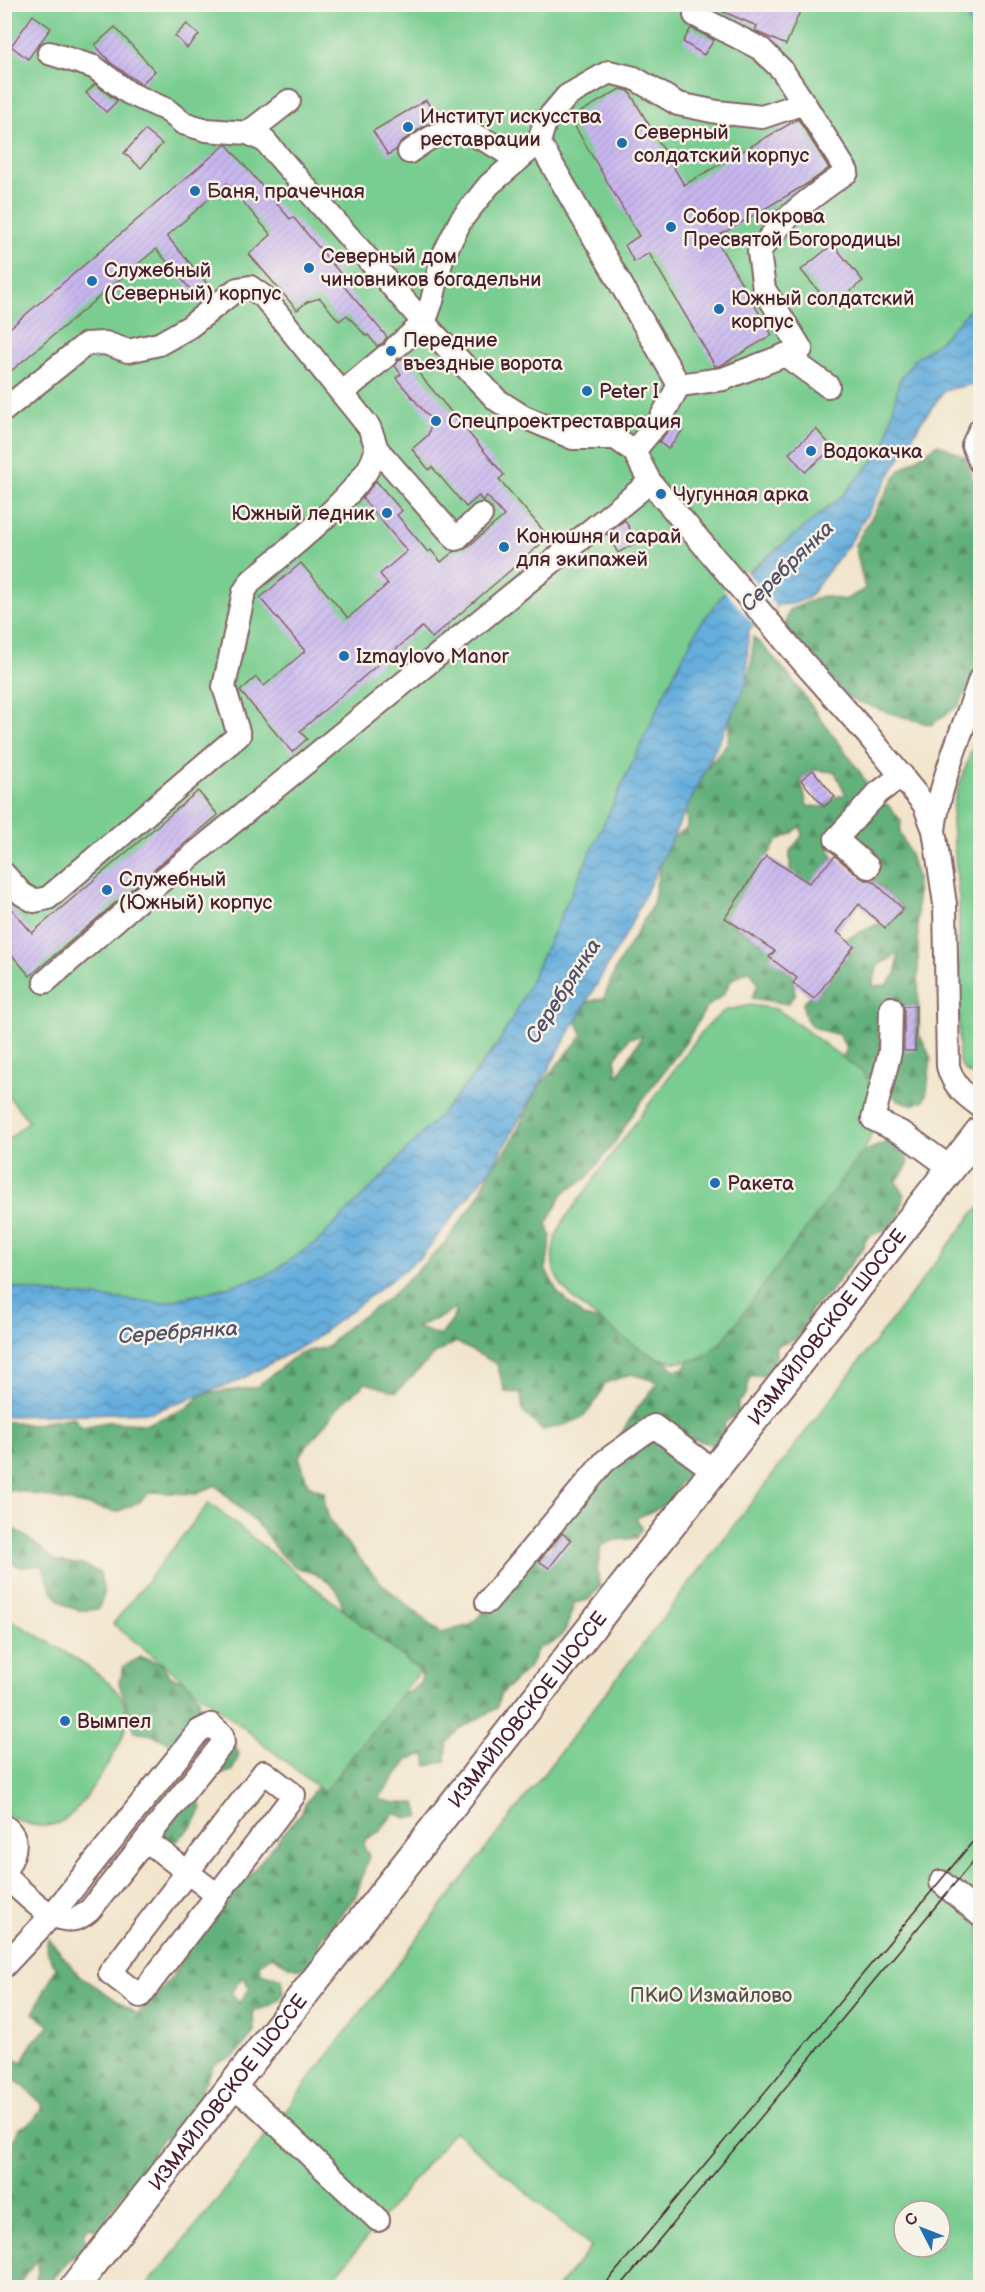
<svg xmlns="http://www.w3.org/2000/svg" width="985" height="2292" viewBox="0 0 985 2292" font-family="'Balsamiq Sans',sans-serif">
<style>
.forest{fill:url(#forest-firs);stroke:#566852;stroke-width:1.5;fill-rule:evenodd}
.park{fill:#79cd90;stroke:#62765e;stroke-width:1.5;fill-rule:evenodd}
.water{fill:url(#water-waves);stroke:#586684;stroke-width:1.5}
.pier{fill:#f2e5cc}
.building{fill:url(#building-hatch)}
.lines{fill:none;stroke-linecap:round;stroke-linejoin:round}
.minor-casing{stroke:#856463;stroke-width:26}
.major-casing{stroke:#856463;stroke-width:32}
.minor{stroke:#fff;stroke-width:22}
.major{stroke:#fff;stroke-width:28}
.tram{stroke:#4a1f2b;stroke-width:1.5}
.poi-dot{fill:#1f6fb2;stroke:#f7f3e8;stroke-width:2}
.labels{text-anchor:middle;stroke-width:5;stroke-linejoin:round;paint-order:stroke}
.poi-label{font-size:20px;fill:#4a1f2b;stroke:#f7f3e8;text-anchor:start}
.street-label{font-size:20px;fill:#4a1f2b;stroke:#f7f3e8}
.park-label{font-size:20px;fill:#585349;stroke:#f7f3e8}
.water-label{font-size:21px;font-style:italic;fill:#535169;stroke:#f7f3e8}
</style>
<defs>
<pattern id="forest-firs" width="22" height="20" patternUnits="userSpaceOnUse" patternTransform="scale(1.5)"><rect width="22" height="20" fill="#62b07a"/><path d="M5 1l3.5 6h-7zM16 11l3.5 6h-7z" fill="#538f64"/></pattern>
<pattern id="water-waves" width="16" height="10" patternUnits="userSpaceOnUse" patternTransform="scale(1.5)"><rect width="16" height="10" fill="#65aedd"/><path d="M0 5q4-4 8 0t8 0" fill="none" stroke="#558db3"/></pattern>
<pattern id="building-hatch" width="6" height="6" patternUnits="userSpaceOnUse" patternTransform="scale(1.5)"><rect width="6" height="6" fill="#c8b7ef"/><path d="M-1 1l2-2M0 6l6-6M5 7l2-2" fill="none" stroke="#ad9dcd"/></pattern>
</defs>
<rect width="100%" height="100%" fill="#f7f3e8"/>
<filter id="ink" filterUnits="userSpaceOnUse"><feTurbulence type="fractalNoise" baseFrequency=".0167" numOctaves="2"/><feDisplacementMap in="SourceGraphic" scale="12" xChannelSelector="R" yChannelSelector="G"/><feConvolveMatrix kernelMatrix="1 2 1 2 8 2 1 2 1" color-interpolation-filters="sRGB"/></filter>
<filter id="wash" filterUnits="userSpaceOnUse"><feTurbulence type="fractalNoise" baseFrequency=".008" numOctaves="4" result="noise"/><feDisplacementMap in="SourceGraphic" scale="24" xChannelSelector="R" yChannelSelector="G"/><feGaussianBlur stdDeviation="1.35" result="paint"/><feColorMatrix in="noise" values="0 0 0 0 0 0 0 0 0 0 0 0 0 0 0 0 0 1.4 0 .05"/><feComposite in="paint" operator="in"/></filter>
<g filter="url(#wash)">
<rect width="100%" height="100%" fill="#f2e5cc"/>
<g class="forest">
<polygon points="938,444 967,458 975,488 980,494 980,661 977,671 959,705 931,725 883,711 849,698 784,630 789,610 822,596 845,600 865,589 855,545 899,471"/>
<path d="M753,637c28,25 48,55 70,85 20,26 40,51 54,80l11,3 13,16 -1,12 10,21 7,24 2,156 12,24 -4,33 -3,9 -10,5 -17,-5 -9,-10 11,-40h16l1,-44h-16l-18,8 -4,20 7,15 -5,19 -16,14 -23,-21 6,-12 -8,-14c-22,-6 -35,-6 -36,-32l7,-7 4,3 40,-53 -8,-7 34,-16 5,4 18,-18 -31,-30 2,-17 -45,-16 4,12 -10,11 8,8 -61,80 23,18 2,20 -8,9 -35,-6 6,-14 -8,-14 -18,9 -8,15 -18,14 -20,34 -49,65 -22,35 -28,36 -24,15 -16,30 4,13 -5,34 12,23 26,24 19,5 51,35 13,5 8,8 10,-2 10,-18 163,-196 31,-13 17,9 2,15 -12,17 8,11 -5,24 -15,13 -16,7 -7,13 -33,44 -17,15 -8,22 -7,8 -20,7 -1,21 -10,8 -15,2 -4,18 -8,8v9l-14,12 1,9 -13,12 -14,-5 -17,-3 -12,19 7,5 15,-4 6,11 -18,16 -8,19 -35,15 6,10 -5,10 -22,2 -14,6 -4,25 3,16 -12,13 -14,3c-6,24 -10,40 -36,45l-8,18 -30,29 -3,13 -38,21 -12,14 -1,18 -19,5 -2,-12 -16,5 -31,40 17,4h21l4,14 -13,1 -13,-5 -15,19 -14,8 -1,7 5,9 -13,40 -37,46 -4,20 -15,7 -11,-3 -17,-10 -13,8 2,9 21,6 1,16 -10,9 -20,8 1,20 -20,25 -20,7 -11,22 -3,11 -29,38 -10,5 -14,22 -5,16 -17,13 -16,22 -8,18 -12,-4 -6,8 5,9 -21,18 -20,25h-17l7,-11 2,-17 -14,16 -6,12h-14v-130l14,-28 15,-9 9,-15 -22,-21 -16,-9v-35l7,2v18l11,1 10,-19 17,-16 -17,-13 23,-45 -10,-18 2,-12 31,37 58,39 17,-16 20,-24 23,-39 30,-32 73,-90 25,-40 70,-77 17,-5 10,-12 -2,-8 -76,-61 -7,-20 -16,-14 -25,-9 -16,-13 -19,-26 -46,-43 -18,9 -47,-2 -11,10 -22,10 -97,-21 -15,-1v-68h12l13,3 43,-8 9,10 25,-5 40,2 40,-16 15,-14 55,-7 42,-34 29,-6 15,-17 47,-33 56,-55 31,-43 15,-32 18,-22 29,-59 44,-51 -7,-14 11,-19 17,-4 12,-30 37,-64 7,-40 12,-26 15,-10 -1,-19 19,-39 23,-28 2,-23 17,-36 5,-23zM813,770l22,2 11,23 -11,2 -11,10 -17,-1 -6,-26zM801,826l1,10 -12,15v20l-27,72 -38,-24 53,-79 13,-6zM898,954l-2,20 -10,11 -14,1 6,-21zM641,1036h1l-24,40 -3,-17 14,-21zM456,1307l-4,14 -12,15 -24,-9 27,-11zM456,1342l41,22 8,28 16,1 2,19 19,18c39,-8 46,-11 63,-47l26,-9 28,8 -25,30 -19,33 -57,77 -7,28 -19,5 -42,51 -20,19 -29,8 -59,-49 -33,-38 -19,-25 -5,-15 -1,-14 -16,-7 -9,-29 43,-53 24,-20 30,9 39,-38zM242,1977l8,11 -11,15 -8,-10z"/>
<path d="M5,1524l19,11 32,26 28,4 16,8 4,22 -6,14c-6,0 -14,2 -19,1 -23,-4 -31,-26 -37,-45l-21,2 -16,-7z"/>
<polygon points="141,1657 161,1663 171,1677 186,1681 199,1697 200,1722 183,1741 169,1743 153,1735 134,1732 119,1683 124,1666"/>
<polygon points="235,1745 239,1755 232,1771 219,1775 210,1785 204,1780 227,1747"/>
<polygon points="188,1798 198,1801 202,1808 193,1825 173,1845 159,1843 158,1838"/>
</g>
<g class="park">
<polygon points="7,4 959,4 980,44 980,299 940,341 914,360 899,382 885,447 842,496 802,530 747,572 777,608 756,627 725,592 699,626 669,684 517,1010 497,1045 454,1100 379,1180 317,1242 266,1276 213,1291 161,1303 40,1292 5,1286 5,1142 29,1121 4,1091 4,7"/>
<path d="M980,727v349c-11,0 -18,-6 -21,-16v-160l-7,-77 1,-16 4,-16z"/>
<path d="M750,1005l26,4 11,7 76,57 7,11 6,39 -10,24 -141,191c-42,45 -76,18 -116,-11 -40,-30 -76,-53 -45,-107l140,-191 20,-18z"/>
<path d="M980,1207v1080h-422l33,-40 -137,-116 -128,156 -181,1 71,-87 759,-990zM904,2211h36v36h-36z"/>
<polygon points="209,1503 420,1671 324,1792 113,1624"/>
<path d="M4,1616c26,15 104,58 116,80 16,29 -3,54 -19,79 -26,41 -46,69 -96,38z"/>
</g>
<g class="water">
<polygon points="959,5 980,5 980,44"/>
<polygon points="980,299 980,383 945,390 921,422 851,541 808,598 792,604 774,605 748,631 747,683 628,930 492,1167 421,1257 310,1342 236,1382 152,1412 5,1416 4,1286 40,1292 161,1303 213,1291 266,1276 317,1242 379,1180 454,1100 497,1045 517,1010 669,684 699,626 725,592 842,496 885,448 899,382 914,360 940,341"/>
</g>
<polygon class="pier" points="745,570 777,608 756,627 723,589"/>
<g id="blocks">
<g class="building">
<polygon points="705,4 803,4 786,45 755,31 757,26"/>
<polygon points="33,15 51,28 28,59 11,46"/>
<polygon points="187,24 199,35 187,48 175,36"/>
<polygon points="115,27 155,71 141,84 111,63 95,45"/>
<polygon points="691,28 714,40 704,55 683,42"/>
<polygon points="95,84 117,101 106,112 86,93"/>
<polygon points="620,89 629,91 684,185 798,119 829,168 810,182 715,238 772,335 720,366 715,366 649,253 634,262 625,245 639,236 570,118"/>
<polygon points="426,100 438,120 426,125 402,141 396,150 388,155 373,131"/>
<polygon points="145,130 162,144 141,168 124,153"/>
<polygon points="225,145 227,145 290,219 293,217 340,273 336,277 387,337 383,343 377,346 368,335 366,336 347,315 339,321 320,298 307,302 297,310 249,254 271,235 227,183 167,236 210,287 197,297 156,249 4,377 4,333"/>
<polygon points="833,244 863,281 831,306 801,270"/>
<polygon points="405,357 504,475 499,479 549,537 432,638 422,627 300,731 307,739 292,752 240,691 256,677 264,686 305,651 260,598 301,563 348,618 388,584 380,574 407,551 362,498 376,481 402,511 397,515 428,552 431,550 441,562 453,552 465,549 504,516 487,496 482,501 479,496 466,507 432,467 429,470 412,449 428,435 431,425 429,417 396,378 401,374 395,366 399,360"/>
<polygon points="674,423 683,430 668,449 659,442"/>
<polygon points="816,429 833,448 805,472 789,453"/>
<polygon points="625,520 637,542 618,553 607,534"/>
<polygon points="813,770 835,797 824,807 801,780"/>
<polygon points="198,791 218,815 30,976 4,946 4,900 32,933"/>
<polygon points="766,856 809,883 835,856 860,877 866,880 872,880 903,909 885,928 859,904 837,932 854,946 814,999 793,983 797,978 769,957 775,951 725,918"/>
<polygon points="904,1006 916,1006 915,1051 904,1051"/>
<polygon points="562,1533 571,1540 549,1568 539,1561"/>
</g>
</g>
</g>
<g filter="url(#ink)">
<use href="#blocks" fill-opacity="0" stroke="#856463" stroke-width="1.5"/>
<g class="lines">
<defs>
<g id="minor">
<polyline points="695,15 761,49 782,70 804,103"/>
<path d="M49,53l45,14 35,26 38,17 16,13 23,7 42,3 17,8 159,182 73,77 25,16 51,22h42l19,13 16,31 154,181 64,72 56,69 10,26 11,74 3,162c5,20 17,29 32,40"/>
<polyline points="248,133 289,101"/>
<polyline points="539,142 679,385"/>
<path d="M409,152c10,-6 21,-16 32,-19 29,-7 54,13 77,27"/>
<path d="M396,347l28,-24 8,-22 10,-43 19,-38 28,-35 50,-43 6,-20 22,-26 42,-24 25,6 44,26 39,8 45,5 42,-14 43,69c-35,25 -64,44 -88,80l5,37 37,60 -78,30 -44,6"/>
<polyline points="785,355 828,386"/>
<polyline points="342,393 386,356"/>
<path d="M4,410l82,-66 19,-1 23,8 31,-7 30,-17 48,-38 13,-2 14,10 105,130c2,6 7,15 7,22 -3,36 -96,107 -125,132l-7,11 -20,95 15,48 -191,163 -14,3 -12,-7 -18,-20"/>
<polyline points="980,430 973,445 980,462"/>
<polyline points="376,448 456,539 481,515"/>
<polyline points="634,451 660,420 679,385"/>
<path d="M934,830c6,-51 30,-102 46,-151"/>
<polyline points="868,867 836,839 878,793 902,775"/>
<polyline points="45,982 155,886 650,482"/>
<polyline points="891,1008 890,1052 873,1119 904,1134 952,1169"/>
<polyline points="487,1602 605,1461 654,1426 714,1471"/>
<polygon points="264,1772 294,1795 140,1996 110,1973"/>
<path d="M4,1826c18,13 10,31 0,46"/>
<polyline points="146,1840 217,1895"/>
<path d="M4,1875c18,15 49,53 74,43 4,-2 9,-5 12,-8l133,-167 -1,-8 -11,-10 -12,6 -148,185 -47,50"/>
<polyline points="941,1882 980,1915"/>
<polyline points="232,2085 260,2108 378,2220"/>
</g>
<g id="major">
<path id="s1" d="M74,2288l906,-1157"/>
</g>
</defs>
<use href="#minor" class="minor-casing"/>
<use href="#major" class="major-casing"/>
<use href="#minor" class="minor"/>
<use href="#major" class="major"/>
<g class="tram">
<polyline points="602,2288 980,1833"/>
<polyline points="619,2288 980,1853"/>
</g>
</g>
</g>
<g class="poi-dot">
<circle cx="408" cy="127" r="6"/>
<circle cx="622" cy="143" r="6"/>
<circle cx="195" cy="191" r="6"/>
<circle cx="671" cy="227" r="6"/>
<circle cx="309" cy="268" r="6"/>
<circle cx="92" cy="281" r="6"/>
<circle cx="719" cy="309" r="6"/>
<circle cx="391" cy="351" r="6"/>
<circle cx="587" cy="391" r="6"/>
<circle cx="436" cy="421" r="6"/>
<circle cx="811" cy="451" r="6"/>
<circle cx="661" cy="494" r="6"/>
<circle cx="387" cy="513" r="6"/>
<circle cx="504" cy="547" r="6"/>
<circle cx="344" cy="656" r="6"/>
<circle cx="107" cy="890" r="6"/>
<circle cx="715" cy="1183" r="6"/>
<circle cx="65" cy="1721" r="6"/>
</g>
<g class="labels">
<g class="poi-label">
<text x="420" y="123">Институт искусства<tspan x="420" dy="23">реставрации</tspan></text>
<text x="634" y="139">Северный<tspan x="634" dy="23">солдатский корпус</tspan></text>
<text x="207" y="198">Баня, прачечная</text>
<text x="683" y="223">Собор Покрова<tspan x="683" dy="23">Пресвятой Богородицы</tspan></text>
<text x="321" y="263">Северный дом<tspan x="321" dy="23">чиновников богадельни</tspan></text>
<text x="104" y="277">Служебный<tspan x="104" dy="23">(Северный) корпус</tspan></text>
<text x="731" y="305">Южный солдатский<tspan x="731" dy="23">корпус</tspan></text>
<text x="403" y="347">Передние<tspan x="403" dy="23">въездные ворота</tspan></text>
<text x="599" y="398">Peter I</text>
<text x="448" y="428">Спецпроектреставрация</text>
<text x="823" y="458">Водокачка</text>
<text x="673" y="501">Чугунная арка</text>
<text x="375" y="520" text-anchor="end">Южный ледник</text>
<text x="516" y="543">Конюшня и сарай<tspan x="516" dy="23">для экипажей</tspan></text>
<text x="356" y="663">Izmaylovo Manor</text>
<text x="119" y="886">Служебный<tspan x="119" dy="23">(Южный) корпус</tspan></text>
<text x="727" y="1190">Ракета</text>
<text x="77" y="1728">Вымпел</text>
</g>
<g class="street-label">
<text dy="7" stroke="none"><textPath href="#s1" startOffset="1221">ИЗМАЙЛОВСКОЕ ШОССЕ</textPath></text>
<text dy="7" stroke="none"><textPath href="#s1" startOffset="735">ИЗМАЙЛОВСКОЕ ШОССЕ</textPath></text>
<text dy="7" stroke="none"><textPath href="#s1" startOffset="249">ИЗМАЙЛОВСКОЕ ШОССЕ</textPath></text>
</g>
<g class="park-label">
<text x="711" y="2002">ПКиО Измайлово</text>
</g>
<g class="water-label">
<text transform="translate(787 566) rotate(-44)" y="7">Серебрянка</text>
<text transform="translate(563 991) rotate(-57)" y="7">Серебрянка</text>
<text transform="translate(178 1332) rotate(-4)" y="7">Серебрянка</text>
</g>
</g>
<rect width="985" height="2292" fill="none" stroke="#f7f3e8" stroke-width="24"/>
<g transform="translate(922 2229) rotate(312)"><circle r="28" fill="#f7f3e8" stroke="#b29e9c" stroke-width="1.5"/>
<path d="M0-4.5L10 22L0 15L-10 22Z" fill="#1f6fb2"/>
<text y="-9" font-size="16" font-weight="bold" text-anchor="middle" fill="#4a1f2b">С</text>
</g>
</svg>
